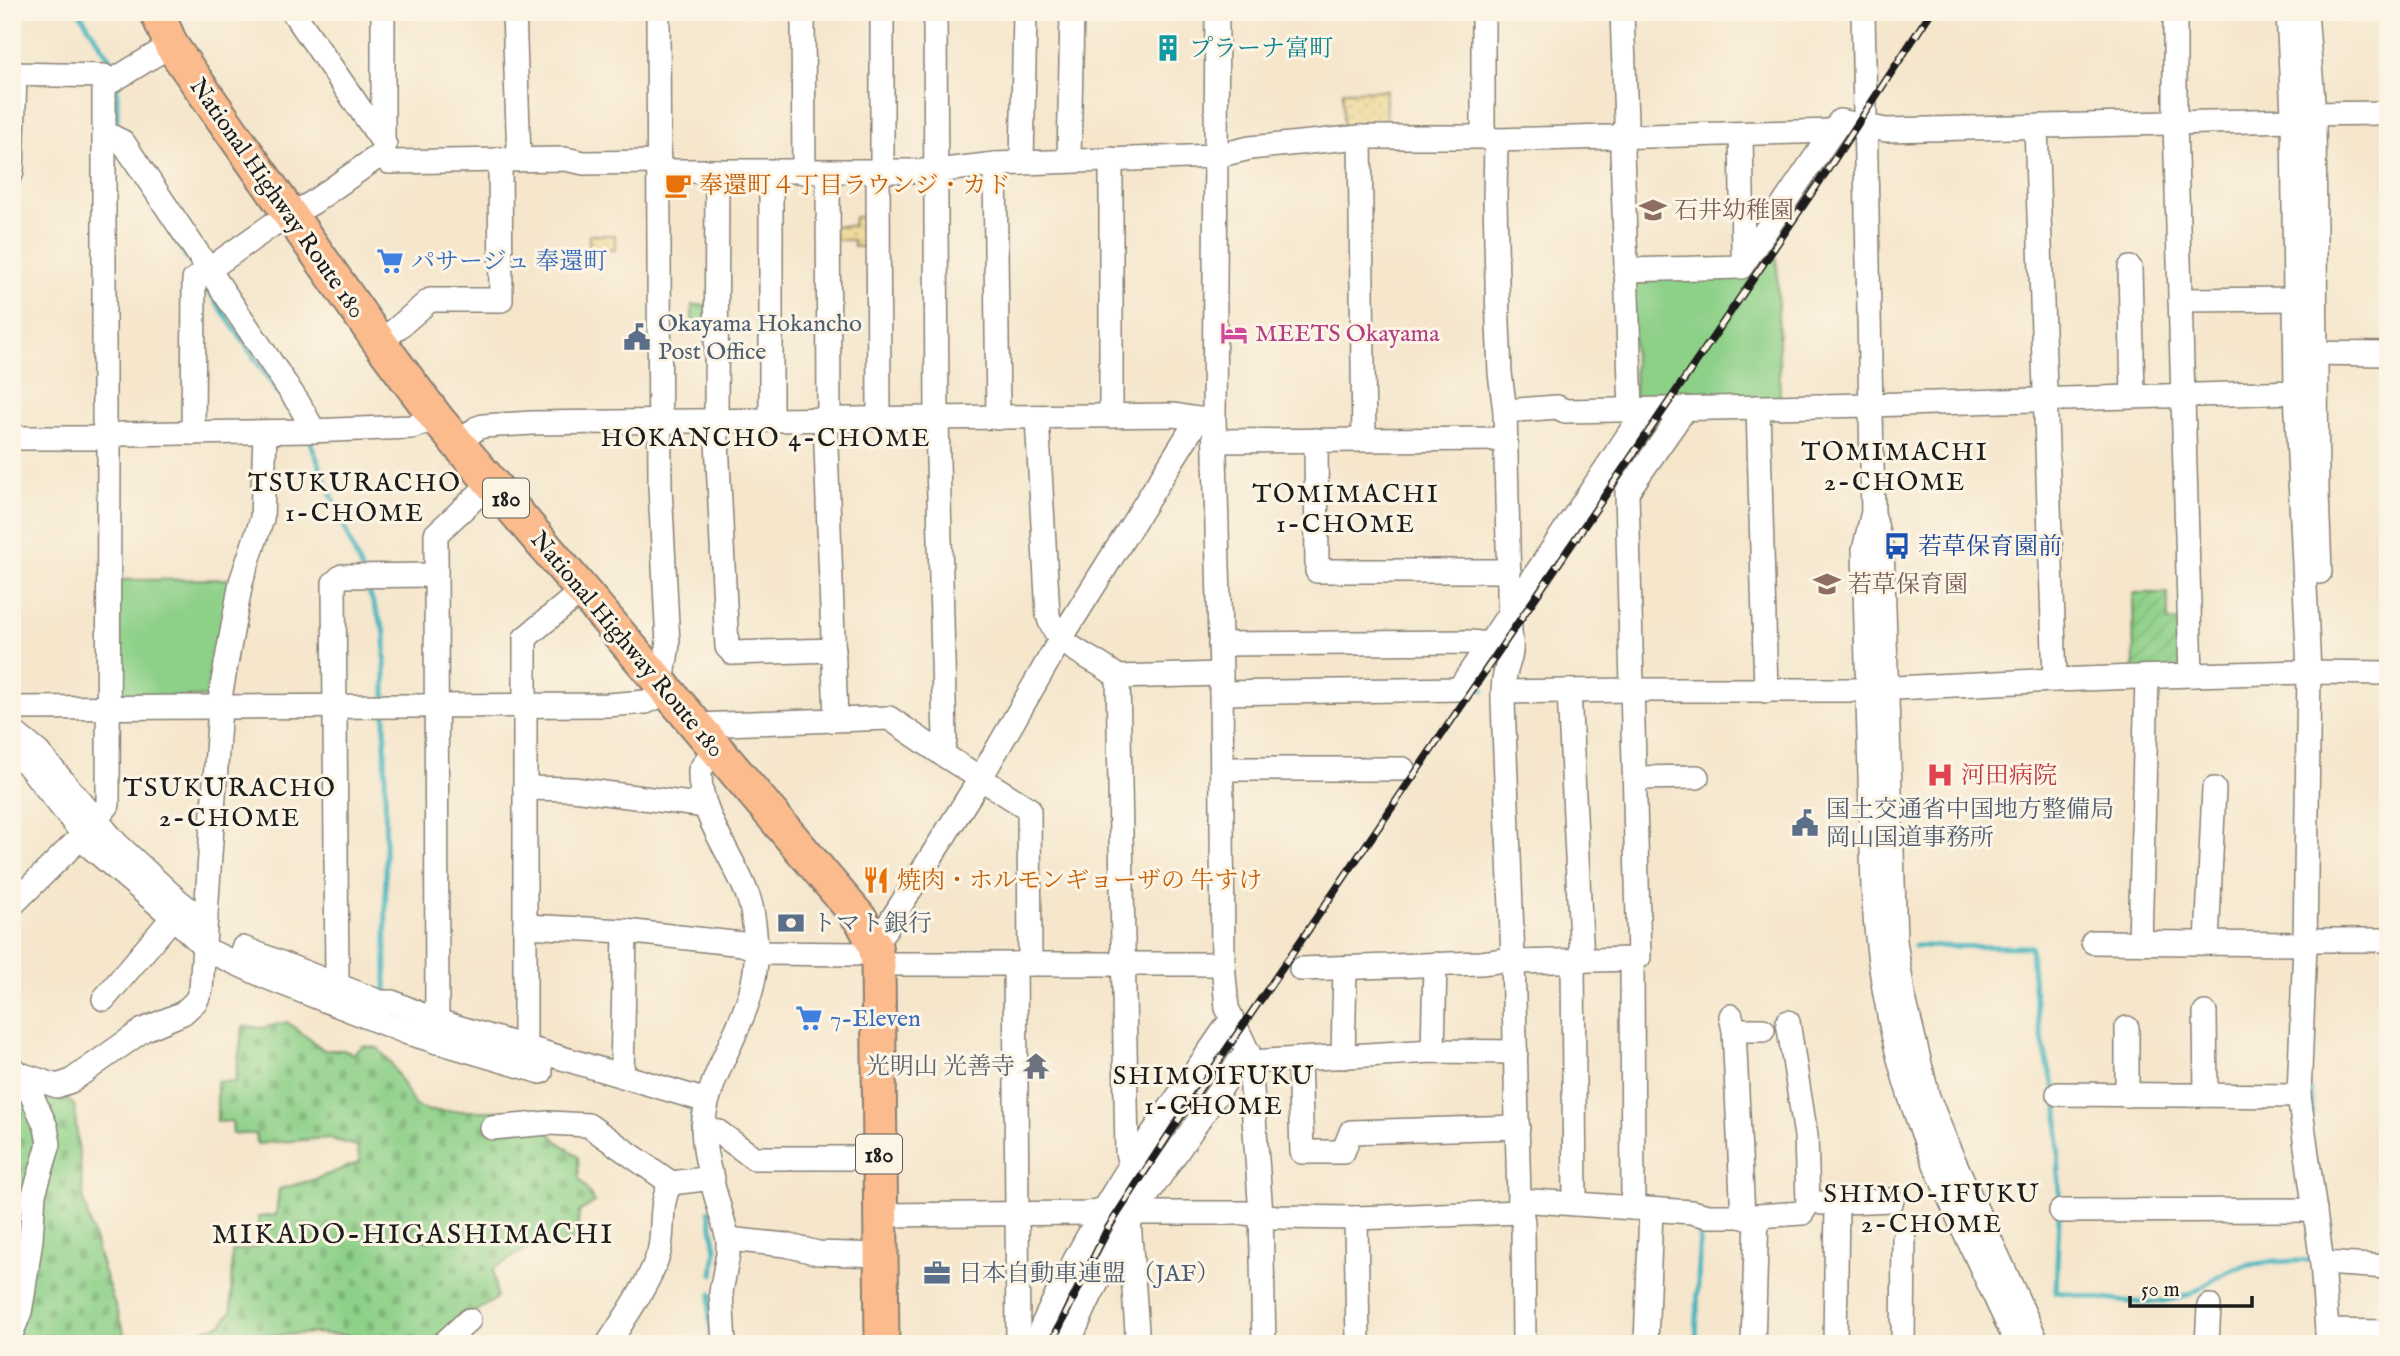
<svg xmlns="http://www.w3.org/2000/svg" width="2400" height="1356" viewBox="0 0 2400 1356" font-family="'IM FELL English','Noto Serif JP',serif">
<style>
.grass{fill:url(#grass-tufts);stroke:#547652;stroke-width:2}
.sand{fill:url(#sand-dots);stroke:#857b5d;stroke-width:2}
.cemetery{fill:url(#cemetery-stones);stroke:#547652;stroke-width:2}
.park{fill:#8dd088;stroke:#547652;stroke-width:2}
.garden{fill:url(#garden-furrows);stroke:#547652;stroke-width:2}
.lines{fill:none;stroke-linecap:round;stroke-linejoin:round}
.stream{stroke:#46b5be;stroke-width:5}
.minor-casing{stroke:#888174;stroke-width:26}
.highway-casing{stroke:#888174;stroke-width:37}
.minor{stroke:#fff;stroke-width:23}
.highway{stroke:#fbbb8d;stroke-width:33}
.rail-casing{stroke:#1c1c1c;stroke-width:8}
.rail{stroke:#fcf5e5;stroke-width:5;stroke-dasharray:16;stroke-linecap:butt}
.labels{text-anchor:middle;stroke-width:6;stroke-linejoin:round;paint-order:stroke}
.shield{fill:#fcf5e5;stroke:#5f5d58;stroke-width:2}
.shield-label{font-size:23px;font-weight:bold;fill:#1c1c1c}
.culture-label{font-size:24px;fill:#0d838f;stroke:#fcf5e5;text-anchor:start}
.food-label{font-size:24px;fill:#c56008;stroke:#fcf5e5;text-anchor:start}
.street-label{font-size:24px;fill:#1c1c1c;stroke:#fcf5e5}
.education-label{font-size:24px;fill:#785e54;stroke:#fcf5e5;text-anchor:start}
.shop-label{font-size:24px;fill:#366cbe;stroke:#fcf5e5;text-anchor:start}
.service-label{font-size:24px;fill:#4e5e75;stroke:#fcf5e5;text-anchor:start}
.hotel-label{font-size:24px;fill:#b23c85;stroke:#fcf5e5;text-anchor:start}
.transit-label{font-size:24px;fill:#164399;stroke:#fcf5e5;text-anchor:start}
.health-label{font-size:24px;fill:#be3a42;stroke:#fcf5e5;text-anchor:start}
.worship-label{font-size:24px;fill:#5b616d;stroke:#fcf5e5;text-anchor:end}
.neighbourhood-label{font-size:26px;letter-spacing:2px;fill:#1c1c1c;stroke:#fcf5e5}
.quarter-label{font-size:28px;letter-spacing:2px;fill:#1c1c1c;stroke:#fcf5e5}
</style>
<defs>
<pattern id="grass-tufts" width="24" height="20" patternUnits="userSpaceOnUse" patternTransform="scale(1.75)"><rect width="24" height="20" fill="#8dd088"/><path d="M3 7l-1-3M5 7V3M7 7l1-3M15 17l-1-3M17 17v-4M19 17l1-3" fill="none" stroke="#79b275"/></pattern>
<pattern id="sand-dots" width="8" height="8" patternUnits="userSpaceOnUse" patternTransform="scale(1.75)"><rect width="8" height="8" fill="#eeda9e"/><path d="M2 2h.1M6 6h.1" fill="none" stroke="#ccba88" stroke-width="1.8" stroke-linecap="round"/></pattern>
<pattern id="cemetery-stones" width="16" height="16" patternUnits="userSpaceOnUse" patternTransform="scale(1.75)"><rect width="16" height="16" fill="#8dd088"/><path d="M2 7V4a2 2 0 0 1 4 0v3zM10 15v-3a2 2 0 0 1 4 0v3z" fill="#79b275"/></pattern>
<pattern id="garden-furrows" width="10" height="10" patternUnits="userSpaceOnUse" patternTransform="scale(1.75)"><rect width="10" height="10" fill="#8dd088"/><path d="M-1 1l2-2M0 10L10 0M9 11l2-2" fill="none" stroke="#79b275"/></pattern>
</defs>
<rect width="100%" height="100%" fill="#fcf5e5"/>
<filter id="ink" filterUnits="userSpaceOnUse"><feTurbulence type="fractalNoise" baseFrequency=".0143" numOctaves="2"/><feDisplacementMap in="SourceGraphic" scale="14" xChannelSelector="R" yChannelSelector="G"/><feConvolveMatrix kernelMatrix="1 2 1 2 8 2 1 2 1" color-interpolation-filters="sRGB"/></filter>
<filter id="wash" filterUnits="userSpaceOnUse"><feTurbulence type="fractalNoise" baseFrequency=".00686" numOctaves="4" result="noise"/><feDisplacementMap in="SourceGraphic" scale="28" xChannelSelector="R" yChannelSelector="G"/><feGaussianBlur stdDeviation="1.57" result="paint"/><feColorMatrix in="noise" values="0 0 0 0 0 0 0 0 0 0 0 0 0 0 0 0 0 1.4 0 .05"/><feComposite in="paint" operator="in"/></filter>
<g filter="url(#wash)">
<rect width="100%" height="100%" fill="#f5e6cc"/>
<polygon class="grass" points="692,305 714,305 713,323 692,323"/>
<g class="sand">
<polygon points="1386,90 1386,126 1364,131 1363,125 1356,125 1356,131 1343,131 1343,91"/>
<polygon points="854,217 874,217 873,247 854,247 853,240 832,240 832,226 853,226"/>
<rect x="589" y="235" width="26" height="15"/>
</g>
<g class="cemetery">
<path d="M287,1022l37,28h19l10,4 10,-8 15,2 13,15 24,43 15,5h85l23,16h9c8,16 18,18 31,30l1,21 16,24 -16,10 -2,26 -26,11 -18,-4 -40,24 4,29 -30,19 -32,27h-39l-10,-10 -29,9 -6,-7 -35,-3 -53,3v8h-87v-5l46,-15 9,-13 1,-60 26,-4v-30l18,-2 3,-26 37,-10 44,-17 -3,-16 -30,-8 -70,6 -1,-10h-23l-1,-13 -15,1v-41l18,1 8,-56 19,2z"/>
<polygon points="12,1076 55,1089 74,1105 84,1202 99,1257 127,1342 77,1337 60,1344 12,1344"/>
</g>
<g class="park">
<polygon points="1777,259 1780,399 1635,402 1632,280 1755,260"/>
<polygon points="235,579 213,696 120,701 114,580"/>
</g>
<polygon class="garden" points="2133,593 2168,593 2168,621 2184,622 2185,671 2134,672"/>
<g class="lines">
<g class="stream">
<polyline points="79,12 118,71"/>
<polyline points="117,130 117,84"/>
<polyline points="172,235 196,271"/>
<polyline points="203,282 278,393"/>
<polyline points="309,439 361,569"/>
<polyline points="365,582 385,633 385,701"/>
<polyline points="1467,687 1484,690"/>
<polyline points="385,711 386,995"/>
<path d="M1914,946l117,1c2,49 10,96 24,143"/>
<polyline points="2310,1089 2313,1114"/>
<polyline points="2058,1100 2059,1205"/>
<polyline points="686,1104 692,1108 693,1130"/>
<polyline points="709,1211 716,1249 713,1274"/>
<path d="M2059,1215l-3,77c36,4 77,15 114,8 27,-4 35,-18 58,-28 27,-12 57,-10 86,-12"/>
<polyline points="711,1294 709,1311 712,1344"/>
<polyline points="1696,1344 1700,1223"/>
</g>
</g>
</g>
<g filter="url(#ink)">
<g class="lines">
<defs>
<g id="minor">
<polyline points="293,12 385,145"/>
<polyline points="514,12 519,159"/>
<polyline points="658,12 660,487 668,644 662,684"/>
<polyline points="803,12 804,172"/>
<polyline points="935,12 937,419 945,740 942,754"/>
<polyline points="1217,12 1214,419 1221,674 1223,964 1227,1008 1248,1052 1250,1062 1261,1214 1264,1344"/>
<polyline points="1483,12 1483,137"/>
<polyline points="1622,12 1626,122 1622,151 1631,410"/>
<polyline points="1863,12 1873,513 1882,549 1895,941 1903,994 1928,1097 1949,1150 2038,1344"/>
<polyline points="2175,12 2175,122 2191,675"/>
<polyline points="2288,12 2293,114 2296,392 2309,672 2305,944 2299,1096 2322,1263 2328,1344"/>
<polyline points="2306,12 2314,114 2317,492 2320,572"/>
<polyline points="12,74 104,76 104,86"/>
<polyline points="2299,114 2388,113"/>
<polyline points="2036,127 2055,680"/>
<polyline points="105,133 123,142 299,404 314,431"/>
<polyline points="1741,134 1743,250 1746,260"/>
<polyline points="1360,137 1364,439"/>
<polyline points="1496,140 1495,199 1498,323 1500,373 1505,411"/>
<polyline points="380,156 389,162 565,159 584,163 658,162"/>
<polyline points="1111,159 1111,416"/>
<polyline points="1069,160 1072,12"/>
<polyline points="1022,163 1025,12"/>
<polyline points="995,164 998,418"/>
<polyline points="659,171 936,171 995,164 1216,156 1250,148 1360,137 1483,137 1496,140 1833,131 1840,121 1886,130 2293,120"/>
<polyline points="717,171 716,420 727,647 733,653 834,650"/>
<polyline points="12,172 15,74"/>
<polyline points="771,172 771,419"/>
<polyline points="828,172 829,419"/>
<polyline points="878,172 879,419"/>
<polyline points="882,172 882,12"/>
<polyline points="2130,268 2133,396"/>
<polyline points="1625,270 1741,267 1833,131"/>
<polyline points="2180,300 2295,299"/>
<polyline points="380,343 430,300 501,300 500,159"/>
<polyline points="2303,353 2388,354"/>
<polyline points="1758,407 1766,691"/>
<path d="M1037,417l11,198c8,34 46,41 70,62l103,-3"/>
<polyline points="825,419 836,719"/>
<polyline points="193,433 194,280 272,225 312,203 383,153 383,12"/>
<polyline points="12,438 93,438 122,434 309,431 411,427 438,420"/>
<polyline points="1316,440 1317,571 1509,571"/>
<polyline points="1216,441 1505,439"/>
<polyline points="459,443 477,428 483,426 532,423 1174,415 1198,419 1211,419"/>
<path d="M1872,516l-8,34 9,338c4,73 16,145 39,215 28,83 69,162 105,241"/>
<polyline points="1220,644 1470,642 1489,644"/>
<polyline points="1569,691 1582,961"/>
<polyline points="1503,692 1633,690 1854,690 2055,680 2191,675 2309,672 2388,673"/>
<polyline points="1221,693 1459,689 1645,410"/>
<polyline points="12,708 607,705 646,702 668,692"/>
<polyline points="696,725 889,718 942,754 1029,809 1030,964"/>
<polyline points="12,731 38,752 117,844 175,898 192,912 206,919"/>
<path d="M715,748l-15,22c-2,46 35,87 49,129 5,15 6,32 7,47 4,66 -44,113 -52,173 -5,30 16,88 24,120v15l-7,38 3,52"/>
<polyline points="12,751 27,764 83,834"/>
<polyline points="1222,769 1403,769"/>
<polyline points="1635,778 1697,777"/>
<polyline points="525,788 573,789 706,806"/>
<polyline points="80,838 173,917 209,951 266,977 408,1033 541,1072"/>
<polyline points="12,905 80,838 108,805 109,449 104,421 104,86 171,45"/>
<polyline points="525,926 625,931 742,944 765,953 856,954 875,946 980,779 1060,640 1198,419"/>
<polyline points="2093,942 2305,944 2316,940 2388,940"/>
<polyline points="2140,942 2147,677"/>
<polyline points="2207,943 2214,789"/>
<polyline points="243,948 380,1002 392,1002 437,1021 707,1101"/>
<polyline points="1632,959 1633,1208"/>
<polyline points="1573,961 1575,1204"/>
<polyline points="1513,962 1632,959 1639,957 1627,492 1685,409"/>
<polyline points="878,964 1223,964"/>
<polyline points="1015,964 1018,1337 1020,1344"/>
<polyline points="1301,969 1481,963 1513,959"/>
<polyline points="337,984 334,583 342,576 435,575"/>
<polyline points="104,999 173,917"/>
<polyline points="2205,1013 2206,1095"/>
<polyline points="1731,1016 1734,1030 1743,1217"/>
<polyline points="2127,1028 2127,1095"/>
<polyline points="1734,1030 1763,1030"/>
<polyline points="437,1042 436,534 492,482"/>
<polyline points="525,1047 525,638 583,590"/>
<polyline points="1433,1051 1435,964"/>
<polyline points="1343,1057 1345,968"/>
<polyline points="1299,1059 1302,1152 1343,1152 1351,1132 1518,1127"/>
<polyline points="1250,1062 1433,1051 1516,1052"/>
<polyline points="20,1074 57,1086 71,1081 143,1030 183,1013 196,1001 201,989 221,692 241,582 262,519 265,433"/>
<polyline points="622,1075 625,931"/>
<polyline points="2058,1094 2299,1096"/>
<polyline points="492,1128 549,1123 588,1125 671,1183 713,1178"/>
<polyline points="703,1129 717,1131 754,1158 879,1158"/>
<polyline points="1130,1166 1231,1020"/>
<polyline points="1519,1200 1691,1212 1708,1216 1757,1216 1753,1344"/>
<polyline points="1822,1203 1892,1200"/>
<polyline points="2061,1211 2315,1210"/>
<polyline points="1135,1213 1238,1063 1248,1052"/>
<polyline points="880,1215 1088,1213 1103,1209 1110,1212"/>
<polyline points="1757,1216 1802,1213 1808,1204 1806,1136 1788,1022"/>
<polyline points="1356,1218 1358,1344"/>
<polyline points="1129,1221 1137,1331 1135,1344"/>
<polyline points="728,1239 786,1245 818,1253 881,1255"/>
<polyline points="2322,1263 2388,1267"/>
<polyline points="2327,1331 2388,1332"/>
<polyline points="12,1332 20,1312 23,1295 31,1239 34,1194 49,1144 46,1127 28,1087 20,1074 14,1070"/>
<polyline points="443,1344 469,1320"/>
<path d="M608,1344c17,-27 42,-61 51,-92 6,-23 -1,-48 12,-69"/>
<path d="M1034,1344c27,-62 60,-121 96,-178l-3,-14 -9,-475"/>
<polyline points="1068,1344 1091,1294 1135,1213 1245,1213 1276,1217 1356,1218 1521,1212"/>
<path d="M1524,1344l-1,-122 -4,-22 -6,-241 -10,-257c0,-7 0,-16 1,-23 4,-21 10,-23 6,-46l-5,-222 52,-4 8,4 305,-6 426,-13"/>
<polyline points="1646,1344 1651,1210"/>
<polyline points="1835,1344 1837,1202"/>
<polyline points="1903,1344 1904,1239"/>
<polyline points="2207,1344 2209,1306"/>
</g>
<polyline id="highway" points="157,12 171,45 380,343 438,420 862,921 875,946 878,964 882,1344"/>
</defs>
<use href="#minor" class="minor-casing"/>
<use href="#highway" class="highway-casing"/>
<use href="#minor" class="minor"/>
<use href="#highway" class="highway"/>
<defs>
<polyline id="rail" points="1051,1344 1108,1228 1177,1122 1828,169 1931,12"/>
</defs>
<use href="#rail" class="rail-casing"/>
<use href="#rail" class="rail"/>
</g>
</g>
<defs>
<symbol id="building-bare" viewBox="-9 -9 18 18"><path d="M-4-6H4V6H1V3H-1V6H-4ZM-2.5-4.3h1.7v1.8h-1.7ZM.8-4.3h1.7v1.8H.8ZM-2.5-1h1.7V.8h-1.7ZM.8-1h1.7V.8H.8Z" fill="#0f9aa8" stroke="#fcf5e5" stroke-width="2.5" paint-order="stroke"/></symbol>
<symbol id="cafe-bare" viewBox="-9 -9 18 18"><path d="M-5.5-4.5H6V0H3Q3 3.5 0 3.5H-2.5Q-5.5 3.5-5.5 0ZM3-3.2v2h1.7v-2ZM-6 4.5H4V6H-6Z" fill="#e8710a" stroke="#fcf5e5" stroke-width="2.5" paint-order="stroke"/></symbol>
<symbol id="school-bare" viewBox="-9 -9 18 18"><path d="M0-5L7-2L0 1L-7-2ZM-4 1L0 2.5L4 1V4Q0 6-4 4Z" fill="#8d6e63" stroke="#fcf5e5" stroke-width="2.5" paint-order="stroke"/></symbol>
<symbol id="supermarket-bare" viewBox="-9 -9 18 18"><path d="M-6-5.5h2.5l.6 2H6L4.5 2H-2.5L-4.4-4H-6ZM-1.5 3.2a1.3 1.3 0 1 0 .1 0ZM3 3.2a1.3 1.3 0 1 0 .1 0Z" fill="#3f7fe0" stroke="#fcf5e5" stroke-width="2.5" paint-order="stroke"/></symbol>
<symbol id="hotel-bare" viewBox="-9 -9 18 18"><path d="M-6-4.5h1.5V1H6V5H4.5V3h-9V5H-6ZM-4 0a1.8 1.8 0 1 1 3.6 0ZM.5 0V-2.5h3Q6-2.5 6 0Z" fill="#d1479c" stroke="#fcf5e5" stroke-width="2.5" paint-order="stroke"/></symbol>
<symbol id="civic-bare" viewBox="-9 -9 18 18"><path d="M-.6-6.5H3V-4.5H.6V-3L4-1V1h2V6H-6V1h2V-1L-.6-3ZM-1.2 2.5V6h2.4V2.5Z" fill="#5c6f8a" stroke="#fcf5e5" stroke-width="2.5" paint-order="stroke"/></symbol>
<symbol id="bus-bare" viewBox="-9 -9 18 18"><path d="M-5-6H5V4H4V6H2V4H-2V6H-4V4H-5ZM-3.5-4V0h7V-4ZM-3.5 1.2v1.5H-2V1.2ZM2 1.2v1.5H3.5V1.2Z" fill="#1a4fb4" stroke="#fcf5e5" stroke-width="2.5" paint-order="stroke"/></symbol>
<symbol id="hospital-bare" viewBox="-9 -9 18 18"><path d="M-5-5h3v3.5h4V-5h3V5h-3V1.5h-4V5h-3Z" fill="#e0444e" stroke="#fcf5e5" stroke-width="2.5" paint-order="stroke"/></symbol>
<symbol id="restaurant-bare" viewBox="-9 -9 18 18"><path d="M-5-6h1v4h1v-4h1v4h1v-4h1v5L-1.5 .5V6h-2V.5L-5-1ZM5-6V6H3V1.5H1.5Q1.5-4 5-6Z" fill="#e8710a" stroke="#fcf5e5" stroke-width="2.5" paint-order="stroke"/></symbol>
<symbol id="bank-bare" viewBox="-9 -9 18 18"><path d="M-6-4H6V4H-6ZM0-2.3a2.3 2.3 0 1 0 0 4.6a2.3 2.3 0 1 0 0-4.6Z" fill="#5c6f8a" stroke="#fcf5e5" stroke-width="2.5" paint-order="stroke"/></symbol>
<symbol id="temple-bare" viewBox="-9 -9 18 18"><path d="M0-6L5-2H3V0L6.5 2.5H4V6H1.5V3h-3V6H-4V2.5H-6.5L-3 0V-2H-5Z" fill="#6b7280" stroke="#fcf5e5" stroke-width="2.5" paint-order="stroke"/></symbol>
<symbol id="office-bare" viewBox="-9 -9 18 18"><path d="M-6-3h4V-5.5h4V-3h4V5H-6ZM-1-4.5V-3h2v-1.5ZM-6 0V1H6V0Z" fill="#5c6f8a" stroke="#fcf5e5" stroke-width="2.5" paint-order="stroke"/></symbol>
</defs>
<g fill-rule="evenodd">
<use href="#building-bare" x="1149" y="29" width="38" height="38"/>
<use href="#cafe-bare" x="659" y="166" width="38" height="38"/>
<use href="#school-bare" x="1634" y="191" width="38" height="38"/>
<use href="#supermarket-bare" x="371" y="242" width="38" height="38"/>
<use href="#hotel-bare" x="1215" y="314" width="38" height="38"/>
<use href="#civic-bare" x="618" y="318" width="38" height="38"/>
<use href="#bus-bare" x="1878" y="527" width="38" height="38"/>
<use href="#school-bare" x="1808" y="565" width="38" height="38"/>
<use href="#hospital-bare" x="1921" y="756" width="38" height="38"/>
<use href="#civic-bare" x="1786" y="804" width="38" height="38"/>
<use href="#restaurant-bare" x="857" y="861" width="38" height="38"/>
<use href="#bank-bare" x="772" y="904" width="38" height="38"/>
<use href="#supermarket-bare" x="790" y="999" width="38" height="38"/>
<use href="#temple-bare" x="1017" y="1047" width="38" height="38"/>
<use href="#office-bare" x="918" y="1254" width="38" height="38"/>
</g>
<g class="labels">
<g class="shield">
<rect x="483" y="478.5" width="46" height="39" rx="5"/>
<rect x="856" y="1134.5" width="46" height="39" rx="5"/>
</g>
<g class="shield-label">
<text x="506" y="506">180</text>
<text x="879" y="1162">180</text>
</g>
<g class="culture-label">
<text x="1189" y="56">プラーナ富町</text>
</g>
<g class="food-label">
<text x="699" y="193">奉還町４丁目ラウンジ・カド</text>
<text x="897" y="888">焼肉・ホルモンギョーザの 牛すけ</text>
</g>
<g class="street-label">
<text transform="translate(278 198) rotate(55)" y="8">National Highway Route 180</text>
<text transform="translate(628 644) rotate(50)" y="8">National Highway Route 180</text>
</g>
<g class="education-label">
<text x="1674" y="218">石井幼稚園</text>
<text x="1848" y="592">若草保育園</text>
</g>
<g class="shop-label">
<text x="411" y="269">パサージュ 奉還町</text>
<text x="830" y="1026">7-Eleven</text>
</g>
<g class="service-label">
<text x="658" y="331">Okayama Hokancho<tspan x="658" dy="28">Post Office</tspan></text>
<text x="1826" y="817">国土交通省中国地方整備局<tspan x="1826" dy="28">岡山国道事務所</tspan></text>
<text x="812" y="931">トマト銀行</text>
<text x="958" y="1281">日本自動車連盟 （JAF）</text>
</g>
<g class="hotel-label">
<text x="1255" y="341">MEETS Okayama</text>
</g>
<g class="transit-label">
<text x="1918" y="554">若草保育園前</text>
</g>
<g class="health-label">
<text x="1961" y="783">河田病院</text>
</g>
<g class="worship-label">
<text x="1015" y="1074">光明山 光善寺</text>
</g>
<g class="neighbourhood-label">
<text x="766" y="446">HOKANCHO 4-CHOME</text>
<text x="1895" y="460">TOMIMACHI<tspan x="1895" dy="30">2-CHOME</tspan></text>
<text x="355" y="491">TSUKURACHO<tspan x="355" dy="30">1-CHOME</tspan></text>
<text x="1346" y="502">TOMIMACHI<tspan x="1346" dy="30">1-CHOME</tspan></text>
<text x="230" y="796">TSUKURACHO<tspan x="230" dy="30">2-CHOME</tspan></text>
<text x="1214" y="1084">SHIMOIFUKU<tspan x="1214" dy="30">1-CHOME</tspan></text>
<text x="1932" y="1202">SHIMO-IFUKU<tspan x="1932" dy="30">2-CHOME</tspan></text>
</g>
<g class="quarter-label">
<text x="413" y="1243">MIKADO-HIGASHIMACHI</text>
</g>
</g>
<rect width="2400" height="1356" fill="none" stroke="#fcf5e5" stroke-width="42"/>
<path d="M2130 1296v10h122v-10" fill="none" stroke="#1c1c1c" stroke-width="3.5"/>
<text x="2141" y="1296" font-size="21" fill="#1c1c1c" stroke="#fcf5e5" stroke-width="5" paint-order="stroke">50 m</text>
</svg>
